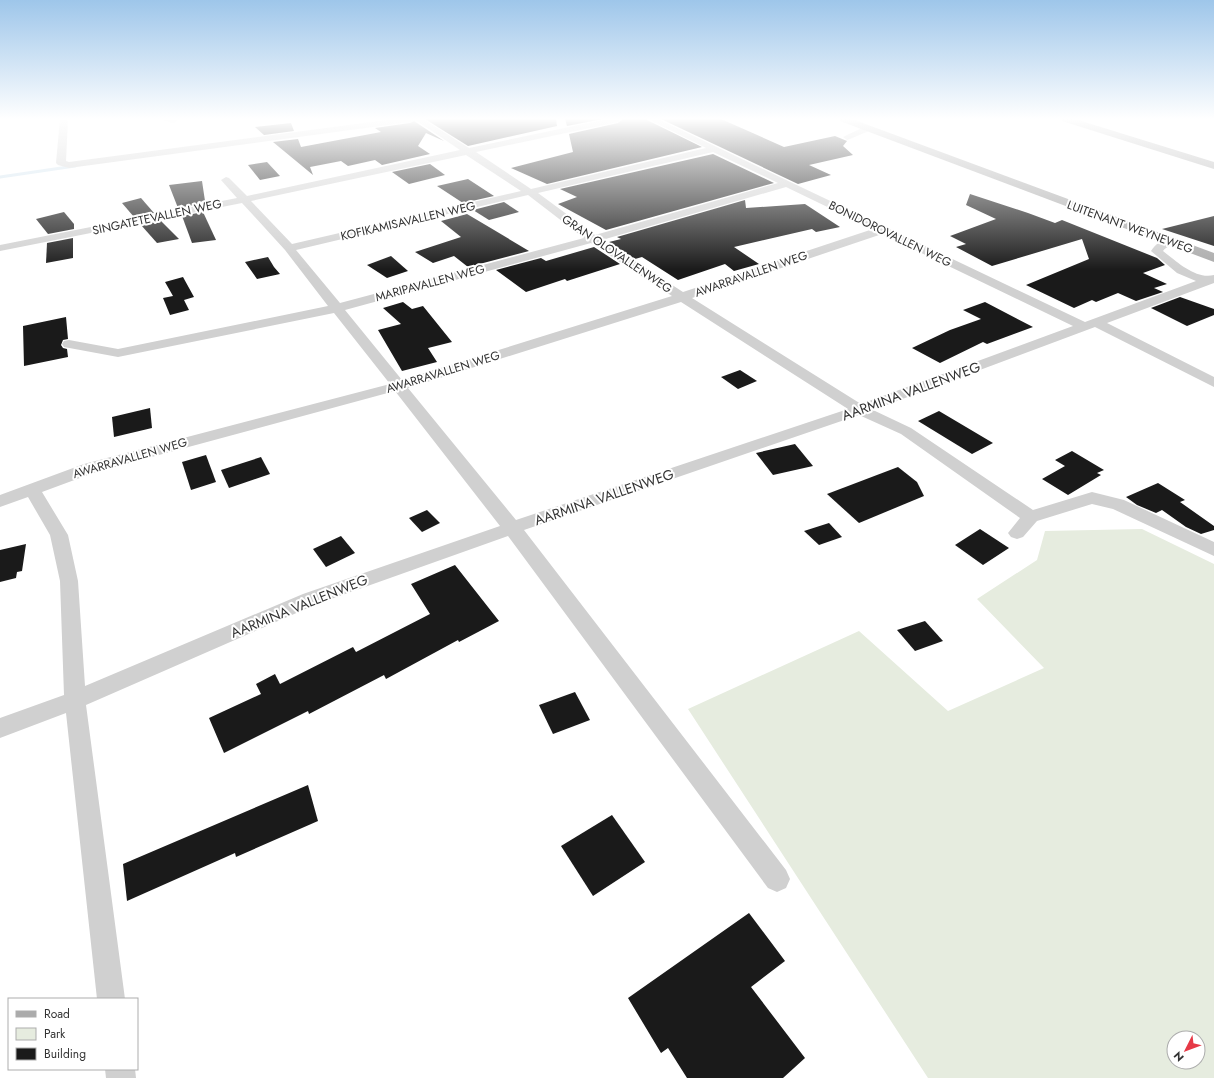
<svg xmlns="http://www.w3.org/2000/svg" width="1214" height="1078" viewBox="0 0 1214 1078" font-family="Jost,sans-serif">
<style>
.green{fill:#e6ecdf;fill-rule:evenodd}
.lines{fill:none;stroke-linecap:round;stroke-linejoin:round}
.stream{stroke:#cfe2ee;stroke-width:3}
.building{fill:#1a1a1a}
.minor{fill:#d0d0d0;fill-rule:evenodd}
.primary{fill:#ababab;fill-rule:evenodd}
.labels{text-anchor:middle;stroke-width:4;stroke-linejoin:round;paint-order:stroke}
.far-street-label{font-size:12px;fill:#333;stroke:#fff}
.street-label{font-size:14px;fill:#333;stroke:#fff}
</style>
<rect width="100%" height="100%" fill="#fff"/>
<path class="green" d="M1142,529l72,35v514h-286l-240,-369 171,-78 89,80 96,-43 -67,-69 60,-39 8,-29zM1174,1038h24v24h-24z"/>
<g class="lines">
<g class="stream">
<polyline points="405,122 423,119"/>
<polyline points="0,177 75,166"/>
</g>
</g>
<g class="building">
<polygon points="425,119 556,119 557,126 468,146"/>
<polygon points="565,119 603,119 567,126"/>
<polygon points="623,119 647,119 647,120 702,147 547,184 511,168 573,152 569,134 618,123"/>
<polygon points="661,119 721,119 784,147 835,136 847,141 843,146 853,155 809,165 831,175 798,184"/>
<polygon points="414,121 444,141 426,133 418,146 430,154 382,165 375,160 348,166 341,161 310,167 313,175 273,142 298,139 301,147 381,132 375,128 410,123"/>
<polygon points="291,123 294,131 264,135 255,127"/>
<polygon points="713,154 774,183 606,230 558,204 577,197 560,189"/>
<polygon points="267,162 280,176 260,180 248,165"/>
<polygon points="430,164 445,175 409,184 392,172"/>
<polygon points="468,179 494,196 463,203 437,186"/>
<polygon points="202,181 205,201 198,202 199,204 178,208 169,185"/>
<polygon points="970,194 1028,213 1055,223 1062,220 1157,258 1165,265 1143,273 1167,284 1154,288 1163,292 1136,301 1118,293 1096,302 1092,300 1074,308 1026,285 1089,259 1082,239 992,266 956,247 966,244 950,236 996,219 966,205"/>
<polygon points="141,198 154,213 134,217 122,203"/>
<polygon points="745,200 746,208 805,204 840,227 816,232 812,229 734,247 759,264 734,271 725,264 678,280 642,257 635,259 609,242 621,239 617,237"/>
<polygon points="504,202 519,212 489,220 473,210"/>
<polygon points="64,212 74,224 74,229 48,234 36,219"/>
<polygon points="203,212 216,240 192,243 182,216"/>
<polygon points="467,214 489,227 529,251 468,267 454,256 433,263 415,252 461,237 441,221"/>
<polygon points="1214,216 1214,246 1162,229"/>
<polygon points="161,221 179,239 157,243 141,225"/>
<polygon points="73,238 73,258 46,263 47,243"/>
<polygon points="594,247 620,264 567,281 565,279 526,292 496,270 541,258 546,261"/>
<polygon points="391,256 408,271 387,278 367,265"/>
<polygon points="268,257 274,267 280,274 257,279 245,262"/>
<polygon points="183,277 194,297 184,300 189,310 170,315 163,298 173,296 165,282"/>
<polygon points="1180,297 1214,309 1214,315 1187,326 1151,308"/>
<polygon points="403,302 412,309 423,306 452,342 428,348 437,362 402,371 378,330 401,324 383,308"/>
<polygon points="985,302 1033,327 987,344 983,342 940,363 912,348 950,330 981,319 963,310"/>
<polygon points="66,317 68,339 63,340 61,345 63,348 67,349 68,357 24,366 23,326"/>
<polygon points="740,370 757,381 738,389 721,377"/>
<polygon points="150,408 152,428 114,437 112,417"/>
<polygon points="939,411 993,443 972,454 918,421"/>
<polygon points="795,444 813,466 773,475 756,453"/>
<polygon points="1072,451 1104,470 1097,473 1101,475 1068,495 1042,479 1065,466 1055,460"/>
<polygon points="206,455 216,482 191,490 182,462"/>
<polygon points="261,457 270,474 229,488 221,470"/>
<polygon points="898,467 917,482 924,496 859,523 827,494"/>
<polygon points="1158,483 1185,500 1180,502 1214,526 1214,530 1201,534 1186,527 1162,510 1156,513 1137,505 1126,497"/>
<polygon points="427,510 440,523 422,532 409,518"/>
<polygon points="829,523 842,537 819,545 804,531"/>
<polygon points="980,529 1009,548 983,565 955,545"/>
<polygon points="341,536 355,553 326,567 313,549"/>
<polygon points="26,544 22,571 17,572 16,578 0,582 0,550"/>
<polygon points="455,565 499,621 459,642 458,640 386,679 384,675 309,714 308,711 224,753 209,718 261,694 256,684 275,674 280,684 353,647 356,652 430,614 411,584"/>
<polygon points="925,621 943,641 915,651 897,630"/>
<polygon points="575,692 590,720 553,734 539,705"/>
<polygon points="308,785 318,821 236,857 235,853 127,901 123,864"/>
<polygon points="612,815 645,862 593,896 561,846"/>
<polygon points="749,913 785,961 751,987 805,1058 783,1078 687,1078 668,1048 661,1053 628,998"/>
</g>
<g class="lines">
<g class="minor">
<path d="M60,119h8l-2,42 3,1 325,-43h29l46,29 139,-29h14l-4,3 -142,30 55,37 175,-41 -58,-29h10l427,203 111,-41 -19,-8 -26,-22c5,-8 13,-14 23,-11l2,2c-4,5 -10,4 -13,9 13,10 33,29 51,24v8l-107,40 107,54v10l-119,-60 -222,83 38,18 122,82 59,-18 32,8 90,42v14l-101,-47 -21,-5 -55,17 -14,16 -6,2 -6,-2 -3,-4 12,-15 -119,-84 -42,-19 -335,115 262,340 4,9 -4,9 -9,4 -9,-4 -260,-352 -191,68 -231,101 39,294h-28l-31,-286 -66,25v-20l64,-23 -4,-114 -10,-46 -22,-38 -28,10v-12l84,-31 306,-80 -56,-71 -216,44 -54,-10 -2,-3 2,-3 5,-1 49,9 210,-43 -43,-56 -43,-47 -242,48v-6l237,-47 -16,-18 5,-3 3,1 18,18 213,-46 -46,-31 -4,3 -341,46 -11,-3 -2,-2zM713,152l65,31 -183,52 -57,-42zM466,155l55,36 -229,53 -41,-43zM786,187l87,42 -190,63 -81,-52zM528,195l56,43 -244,65 -44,-53zM882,234l191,92 -212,78 -169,-106zM591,243l81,53 -270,84 -57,-70zM681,302l167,107 -332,111 -108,-132zM395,391l105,135 -197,68 -218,92 -7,-105 -10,-46 -26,-43 54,-20z"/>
<polygon points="164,119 177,119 178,120 174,123 165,121"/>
<polygon points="868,125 872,128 871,130 850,139 847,140 843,137"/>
<polygon points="105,1069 135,1069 136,1078 106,1078"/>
</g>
<g class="primary">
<polygon points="839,119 852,119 1214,253 1214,262 840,121"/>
<polygon points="1061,119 1075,119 1214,162 1214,169 1062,121"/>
</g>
</g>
<linearGradient id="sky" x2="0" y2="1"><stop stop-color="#9ec6ea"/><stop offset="0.44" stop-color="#fff"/><stop offset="1" stop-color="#fff" stop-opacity="0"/></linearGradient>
<rect width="1214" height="270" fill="url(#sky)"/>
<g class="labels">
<g class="far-street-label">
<text transform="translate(157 217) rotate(-12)" y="4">SINGATETEVALLEN WEG</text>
<text transform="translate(408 221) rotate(-13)" y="4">KOFIKAMISAVALLEN WEG</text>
<text transform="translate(1130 227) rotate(20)" y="4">LUITENANT WEYNEWEG</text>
<text transform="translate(890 234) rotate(26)" y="4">BONIDOROVALLEN WEG</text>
<text transform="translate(617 254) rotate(34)" y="4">GRAN OLOVALLENWEG</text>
<text transform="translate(751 274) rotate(-19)" y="4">AWARRAVALLEN WEG</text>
<text transform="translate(430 283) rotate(-15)" y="4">MARIPAVALLEN WEG</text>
<text transform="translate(443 372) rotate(-17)" y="4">AWARRAVALLEN WEG</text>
<text transform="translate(130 458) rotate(-16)" y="4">AWARRAVALLEN WEG</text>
</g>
<g class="street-label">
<text transform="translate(911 391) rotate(-20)" y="5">AARMINA VALLENWEG</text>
<text transform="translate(604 497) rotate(-19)" y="5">AARMINA VALLENWEG</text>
<text transform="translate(299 606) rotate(-22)" y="5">AARMINA VALLENWEG</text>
</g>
</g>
<rect x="8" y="998" width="130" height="72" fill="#ffffff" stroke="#adadad"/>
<rect x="16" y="1011" width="20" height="6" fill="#ababab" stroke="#adadad"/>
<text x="44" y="1018" font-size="12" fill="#333333">Road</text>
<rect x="16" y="1028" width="20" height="12" fill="#e6ecdf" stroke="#adadad"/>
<text x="44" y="1038" font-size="12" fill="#333333">Park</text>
<rect x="16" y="1048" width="20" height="12" fill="#1a1a1a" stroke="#adadad"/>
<text x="44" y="1058" font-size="12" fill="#333333">Building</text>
<g transform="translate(1186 1050) rotate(228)"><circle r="19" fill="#ffffff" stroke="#adadad"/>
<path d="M0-3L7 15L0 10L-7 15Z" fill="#e63946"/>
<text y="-6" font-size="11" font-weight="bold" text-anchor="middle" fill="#333333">N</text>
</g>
</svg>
